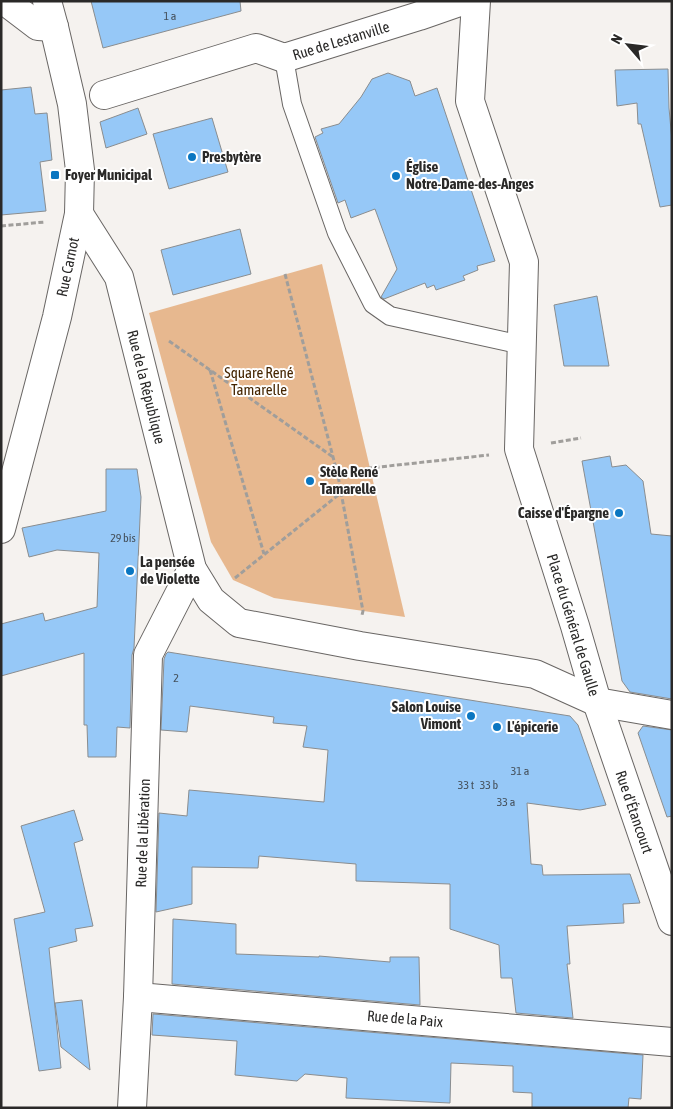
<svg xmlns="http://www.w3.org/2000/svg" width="673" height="1109" viewBox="0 0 673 1109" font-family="'Asap Condensed',sans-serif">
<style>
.green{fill:#e7b88f}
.building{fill:#96c8f7;stroke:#8a8d8f}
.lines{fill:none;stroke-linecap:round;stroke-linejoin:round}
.lane-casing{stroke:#696664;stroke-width:20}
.street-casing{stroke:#696664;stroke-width:30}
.secondary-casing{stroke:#696664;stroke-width:30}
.path{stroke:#a09e9b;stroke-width:3;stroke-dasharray:5 2.5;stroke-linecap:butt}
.lane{stroke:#fff;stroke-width:18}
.street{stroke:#fff;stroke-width:28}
.secondary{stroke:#fff;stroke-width:28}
.poi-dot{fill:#0a76c1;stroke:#fff;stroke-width:2}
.labels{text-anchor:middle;stroke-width:4;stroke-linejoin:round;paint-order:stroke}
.number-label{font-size:12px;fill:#45515c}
.street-label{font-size:15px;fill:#2a2928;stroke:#fff}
.poi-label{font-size:15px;font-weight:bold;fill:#2a2928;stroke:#fff;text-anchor:start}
.park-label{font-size:15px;fill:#452500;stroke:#fff}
</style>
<rect width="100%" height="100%" fill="#f5f2ef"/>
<polygon class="green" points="322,264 405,617 274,598 233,580 211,542 149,313"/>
<g class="building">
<polygon points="91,1 240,1 241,11 103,48"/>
<polygon points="668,69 669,108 672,141 672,205 660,207 641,124 638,124 637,103 617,106 615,70"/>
<polygon points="388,73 410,81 415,96 437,88 495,261 477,266 478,270 463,276 465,280 436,290 434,285 427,288 425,283 384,299 381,297 397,269 375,209 351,218 345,200 338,203 315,137 323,133 321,129 339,124 361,97 372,79"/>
<polygon points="31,87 35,114 47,113 52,160 40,162 46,211 1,215 1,90"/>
<polygon points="138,108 147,134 106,148 100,122"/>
<polygon points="212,118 228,172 169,189 153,134"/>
<polygon points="240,229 251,274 173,295 161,250"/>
<polygon points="597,296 609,366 564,366 554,305"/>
<polygon points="610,456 612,467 626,465 643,481 651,534 672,536 672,699 630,692 622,681 582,461"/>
<polygon points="106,469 137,469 141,497 134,648 132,655 130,728 117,727 116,757 88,757 87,725 84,725 84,653 1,676 1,624 43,613 45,621 97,607 99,553 57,550 29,557 22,528 106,511"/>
<polygon points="168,652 570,716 578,725 606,805 580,810 527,803 531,864 542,865 543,875 630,874 640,903 623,904 624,923 567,926 570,964 567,964 573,1018 516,1013 512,978 501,978 499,945 450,929 450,884 356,881 356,864 259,856 258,868 192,867 192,904 156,912 159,813 187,816 189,790 324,802 328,750 303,747 307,726 273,723 274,717 190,706 187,732 161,730 164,659 166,654"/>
<polygon points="643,726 672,730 672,816 667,817 638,733"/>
<polygon points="74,810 83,840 74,843 93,926 75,929 77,941 49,948 61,1068 39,1071 14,919 45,912 21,826"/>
<polygon points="173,919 236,924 236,954 319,957 319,956 390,962 390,957 419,957 420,1005 172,984"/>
<polygon points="82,1000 90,1070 61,1047 55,1003"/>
<polygon points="153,1014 643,1055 641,1099 629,1098 628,1108 532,1108 532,1093 513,1092 513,1066 451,1063 450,1103 346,1098 347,1078 305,1074 297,1081 235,1075 237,1041 152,1035"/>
</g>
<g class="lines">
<defs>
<polyline id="lane" points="284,58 292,104 337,233 373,304 390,316 522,345"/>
<g id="street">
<polyline points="5,1 38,26 54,27"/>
<polyline points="476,1 470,101 524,262 519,449 575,626 597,702 672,921"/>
<polyline points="104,95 256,48 284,58 419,16 462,1"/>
<polyline points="79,214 119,277 192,569 211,600 239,623 360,646 535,674 597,702 672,715"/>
<polyline points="138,997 672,1042"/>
<polyline points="132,1108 138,997 148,655 192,569"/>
</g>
<polyline id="secondary" points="1,529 57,317 79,214 80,170 72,104 54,27 47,1"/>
</defs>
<use href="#lane" class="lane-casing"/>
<use href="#street" class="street-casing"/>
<use href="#secondary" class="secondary-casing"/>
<g class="path">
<polyline points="1,226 45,222"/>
<polyline points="285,274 338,476 363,611 362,615"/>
<polyline points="169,341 333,457"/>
<polyline points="210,370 264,554"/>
<polyline points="551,443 581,438"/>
<polyline points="338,476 370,468 489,455"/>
<polyline points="235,578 342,492"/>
</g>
<use href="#lane" class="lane"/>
<use href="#street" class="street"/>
<use href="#secondary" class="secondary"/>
</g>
<g class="poi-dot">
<circle cx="192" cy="157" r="5"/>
<rect x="50" y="170" width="10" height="10" rx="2.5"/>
<circle cx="396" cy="176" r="5"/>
<circle cx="310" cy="481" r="5"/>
<circle cx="619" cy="513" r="5"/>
<circle cx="130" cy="571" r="5"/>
<circle cx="471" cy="716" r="5"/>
<circle cx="497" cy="727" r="5"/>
</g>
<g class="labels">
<g class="number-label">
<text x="170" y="20">1 a</text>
<text x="123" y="542">29 bis</text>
<text x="176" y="682">2</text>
<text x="520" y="775">31 a</text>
<text x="466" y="789">33 t</text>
<text x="489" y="789">33 b</text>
<text x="506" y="806">33 a</text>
</g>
<g class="street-label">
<text transform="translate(341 41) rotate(-17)" y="5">Rue de Lestanville</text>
<text transform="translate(68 267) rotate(-78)" y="5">Rue Carnot</text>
<text transform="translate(146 387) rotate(76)" y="5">Rue de la République</text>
<text transform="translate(573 625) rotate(73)" y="5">Place du Général de Gaulle</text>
<text transform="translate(634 812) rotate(71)" y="5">Rue d'Étancourt</text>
<text transform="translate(143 833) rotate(-88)" y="5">Rue de la Libération</text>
<text transform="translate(405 1019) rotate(5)" y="5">Rue de la Paix</text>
</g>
<g class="poi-label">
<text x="202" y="162">Presbytère</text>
<text x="406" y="172">Église<tspan x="406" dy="17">Notre-Dame-des-Anges</tspan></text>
<text x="65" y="180">Foyer Municipal</text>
<text x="320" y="477">Stèle René<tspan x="320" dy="17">Tamarelle</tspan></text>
<text x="609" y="518" text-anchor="end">Caisse d'Épargne</text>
<text x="140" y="567">La pensée<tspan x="140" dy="17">de Violette</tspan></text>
<text x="461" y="712" text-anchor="end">Salon Louise<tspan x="461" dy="17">Vimont</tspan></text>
<text x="507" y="732">L'épicerie</text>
</g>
<g class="park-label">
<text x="259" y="378">Square René<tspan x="259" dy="17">Tamarelle</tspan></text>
</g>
</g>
<rect width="673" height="1109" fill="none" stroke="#2a2928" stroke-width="5"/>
<g transform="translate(628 45) rotate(298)" stroke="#ffffff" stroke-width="4" paint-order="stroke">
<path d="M0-4L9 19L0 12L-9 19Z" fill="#2a2928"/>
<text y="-8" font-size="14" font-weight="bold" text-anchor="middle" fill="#2a2928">N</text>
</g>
</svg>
